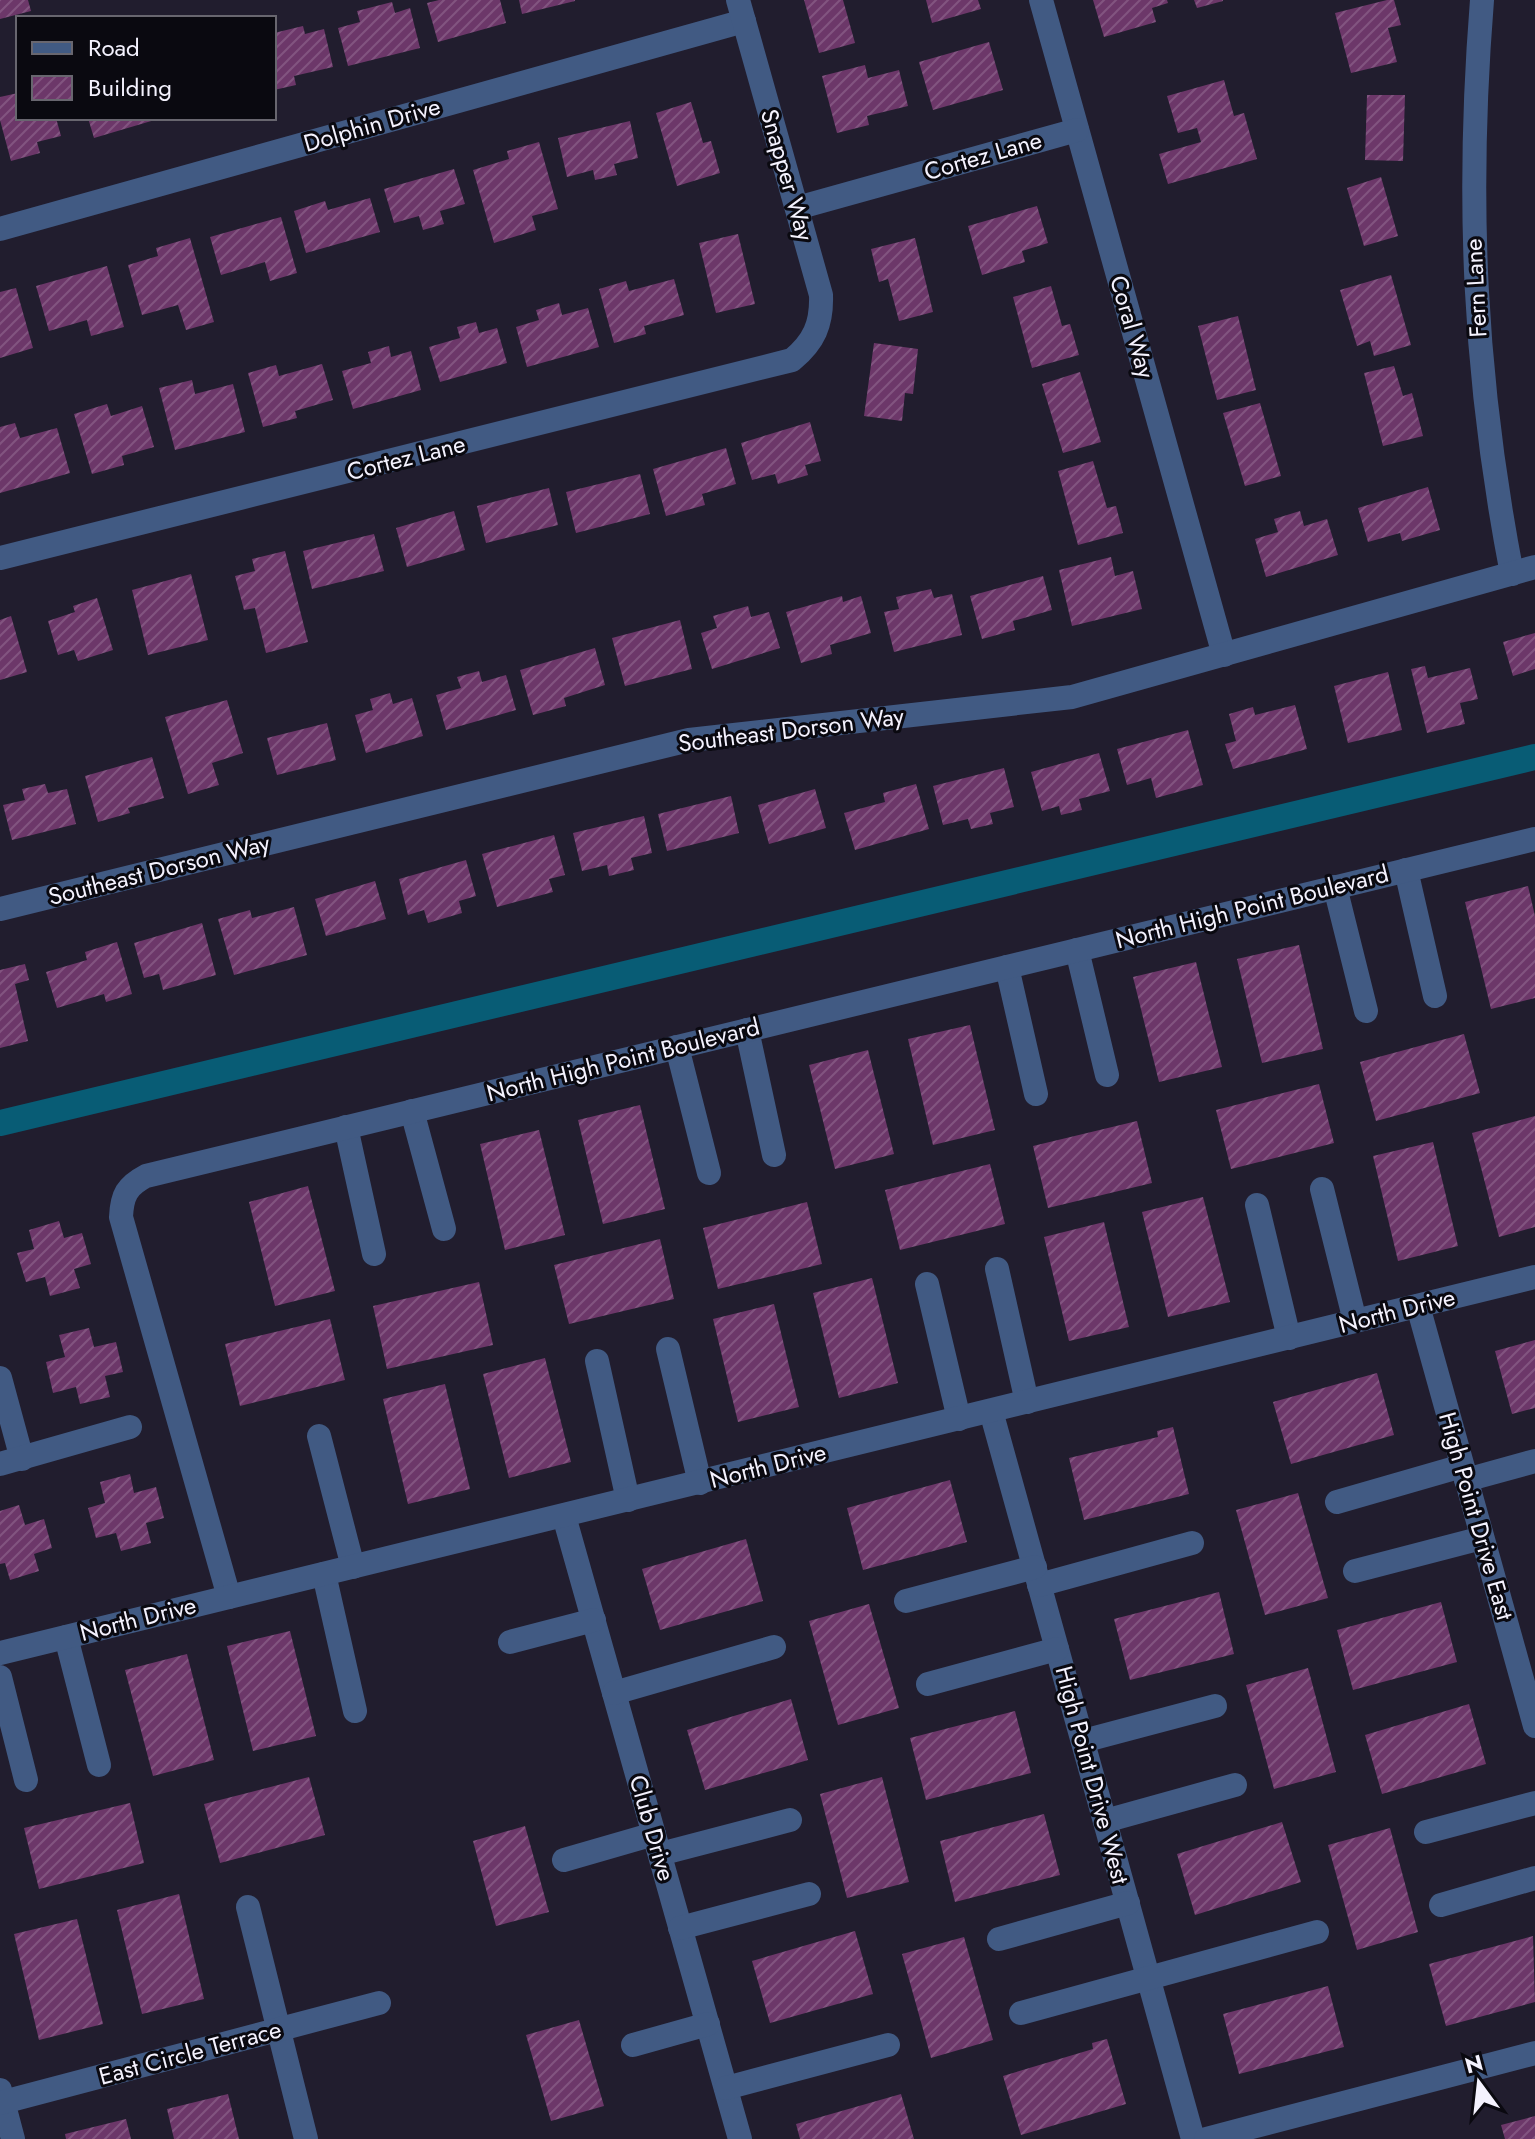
<svg xmlns="http://www.w3.org/2000/svg" width="1535" height="2139" viewBox="0 0 1535 2139" font-family="Jost,sans-serif">
<style>
.lines{fill:none;stroke-linecap:round;stroke-linejoin:round}
.canal{stroke:#085c75;stroke-width:26}
.building{fill:url(#building-hatch)}
.minor{stroke:#415a83;stroke-width:24}
.labels{text-anchor:middle;stroke-width:6;stroke-linejoin:round;paint-order:stroke}
.street-label{font-size:24px;fill:#f4f2fe;stroke:#0a0910}
</style>
<defs>
<pattern id="building-hatch" width="6" height="6" patternUnits="userSpaceOnUse" patternTransform="scale(2)"><rect width="6" height="6" fill="#6c3769"/><path d="M-1 1l2-2M0 6l6-6M5 7l2-2" fill="none" stroke="#825480"/></pattern>
</defs>
<rect width="100%" height="100%" fill="#211d2e"/>
<g class="lines">
<polyline class="canal" points="0,1123 1535,757"/>
</g>
<g class="building">
<polygon points="0,0 28,0 31,11 0,19"/>
<polygon points="439,0 500,0 506,23 438,42 427,3"/>
<polygon points="519,0 575,0 575,1 522,14"/>
<polygon points="804,0 843,0 855,43 819,53"/>
<polygon points="926,0 978,0 981,9 932,23"/>
<polygon points="1093,0 1167,0 1168,3 1152,8 1156,22 1104,37"/>
<polygon points="1194,0 1223,0 1223,1 1197,8"/>
<polygon points="1387,0 1394,0 1401,25 1388,28 1397,62 1351,73 1335,13"/>
<polygon points="392,2 395,13 410,8 420,48 348,66 338,28 360,22 357,11"/>
<polygon points="303,26 305,34 324,29 333,67 294,76 296,85 274,90 274,33"/>
<polygon points="989,42 1003,90 933,110 919,62"/>
<polygon points="865,65 868,78 899,70 908,106 867,116 869,125 837,133 822,76"/>
<polygon points="1224,80 1234,116 1244,113 1257,159 1168,184 1159,154 1201,142 1197,128 1178,133 1167,96"/>
<polygon points="18,93 18,118 56,118 61,136 37,142 40,153 11,161 0,120 0,97"/>
<polygon points="1367,95 1405,95 1403,161 1365,160"/>
<polygon points="691,102 703,143 711,141 720,173 677,186 656,113"/>
<polygon points="88,118 158,118 158,119 94,138"/>
<polygon points="630,121 638,158 614,164 617,175 595,180 593,170 567,177 558,138"/>
<polygon points="539,142 558,209 532,216 536,230 494,243 473,170 509,159 507,151"/>
<polygon points="454,169 465,204 440,211 444,224 423,230 419,216 394,223 384,189"/>
<polygon points="1381,177 1398,236 1364,246 1347,188"/>
<polygon points="370,198 380,232 306,253 294,211 325,201 328,210"/>
<polygon points="1037,206 1048,243 1022,251 1025,262 982,275 968,226"/>
<polygon points="281,217 297,273 270,281 265,262 221,275 210,237"/>
<polygon points="738,234 755,304 716,313 699,243"/>
<polygon points="190,238 214,322 186,330 178,305 142,315 128,265 158,256 156,248"/>
<polygon points="915,238 933,312 899,321 888,279 879,282 871,249"/>
<polygon points="107,266 124,327 91,336 87,320 49,331 36,286"/>
<polygon points="1391,275 1411,345 1374,356 1370,341 1357,346 1340,290"/>
<polygon points="674,279 684,315 644,326 646,334 614,343 599,289 626,281 629,291"/>
<polygon points="1051,286 1062,326 1070,324 1079,355 1032,368 1013,297"/>
<polygon points="16,288 33,348 0,358 0,292"/>
<polygon points="559,303 562,315 588,308 599,347 527,367 516,327 539,320 536,310"/>
<polygon points="1238,316 1256,390 1217,400 1198,326"/>
<polygon points="476,322 479,333 497,328 507,363 440,382 429,347 460,338 457,327"/>
<polygon points="874,343 918,349 913,394 905,393 902,421 864,416"/>
<polygon points="389,346 391,357 411,351 421,390 353,409 342,371 371,363 368,352"/>
<polygon points="322,364 333,400 295,411 297,418 263,427 248,373 276,365 279,376"/>
<polygon points="1394,366 1403,396 1412,393 1423,436 1383,446 1364,373"/>
<polygon points="1080,372 1101,442 1063,453 1042,384"/>
<polygon points="192,380 195,394 233,384 245,432 175,450 159,388"/>
<polygon points="1260,403 1281,476 1245,486 1223,413"/>
<polygon points="107,404 111,416 142,406 154,447 122,456 124,465 92,474 74,414"/>
<polygon points="810,422 821,461 805,465 808,475 778,484 775,474 752,480 741,443"/>
<polygon points="15,423 20,438 57,428 70,473 0,493 0,427"/>
<polygon points="726,448 736,484 702,494 705,505 666,516 653,469"/>
<polygon points="1093,461 1107,508 1116,506 1123,533 1078,545 1058,471"/>
<polygon points="640,474 650,514 576,533 566,492"/>
<polygon points="1428,487 1440,530 1402,541 1400,533 1368,542 1358,508"/>
<polygon points="549,488 558,525 486,543 477,506"/>
<polygon points="454,511 465,550 407,567 396,528"/>
<polygon points="1300,511 1304,526 1327,519 1338,555 1266,577 1255,539 1278,532 1274,519"/>
<polygon points="374,534 384,571 312,589 303,551"/>
<polygon points="285,551 308,642 266,653 255,608 244,610 235,576 255,571 252,559"/>
<polygon points="1111,557 1115,576 1133,571 1142,609 1072,626 1059,570"/>
<polygon points="191,574 208,640 148,655 132,590"/>
<polygon points="1043,576 1052,610 1013,621 1015,630 982,639 970,596"/>
<polygon points="931,589 934,598 952,594 962,635 894,652 884,612 899,609 896,597"/>
<polygon points="842,596 843,602 861,596 871,633 830,645 832,654 801,663 786,612"/>
<polygon points="97,598 113,650 78,661 74,650 58,655 48,621 75,612 73,606"/>
<polygon points="748,606 751,617 769,612 780,648 712,669 701,633 717,628 713,616"/>
<polygon points="11,616 27,672 0,680 0,620"/>
<polygon points="680,620 692,669 625,686 612,638"/>
<polygon points="1535,633 1535,669 1513,676 1503,642"/>
<polygon points="595,648 605,685 564,698 566,706 533,715 520,670"/>
<polygon points="1425,666 1428,678 1470,668 1478,699 1460,703 1465,724 1427,733 1411,669"/>
<polygon points="479,671 482,682 506,675 516,710 446,730 436,695 461,688 457,677"/>
<polygon points="1388,672 1402,730 1348,743 1334,686"/>
<polygon points="390,693 393,704 412,698 423,736 366,753 355,715 373,710 370,699"/>
<polygon points="227,700 243,753 212,763 219,785 188,794 165,717"/>
<polygon points="1295,705 1307,749 1233,769 1225,744 1236,741 1229,714 1253,707 1255,715"/>
<polygon points="327,723 336,760 277,775 267,738"/>
<polygon points="1188,730 1203,785 1156,798 1151,778 1127,785 1117,749"/>
<polygon points="1099,753 1110,791 1079,799 1082,810 1061,815 1059,806 1042,811 1031,772"/>
<polygon points="152,757 164,798 128,808 130,813 98,822 85,776"/>
<polygon points="1004,768 1014,807 990,813 993,824 971,829 968,819 943,825 933,786"/>
<polygon points="45,784 48,793 67,789 76,824 12,840 3,805 25,800 22,789"/>
<polygon points="916,784 929,829 855,850 844,813 885,802 883,793"/>
<polygon points="815,789 826,828 769,844 758,805"/>
<polygon points="731,796 739,833 667,851 658,814"/>
<polygon points="644,816 652,853 631,858 634,870 609,876 607,865 582,871 573,833"/>
<polygon points="554,835 565,875 549,879 553,892 497,907 482,854"/>
<polygon points="466,860 476,896 459,901 462,913 428,923 424,910 408,915 399,879"/>
<polygon points="375,881 386,919 326,936 315,899"/>
<polygon points="1528,886 1535,916 1535,998 1491,1009 1465,902"/>
<polygon points="294,907 307,955 234,975 218,919 250,910 252,918"/>
<polygon points="202,923 216,975 163,990 159,974 144,978 134,943"/>
<polygon points="117,942 132,994 106,1002 104,994 57,1008 46,972 87,960 85,952"/>
<polygon points="1299,945 1323,1049 1262,1063 1237,959"/>
<polygon points="1196,962 1222,1067 1159,1082 1133,977"/>
<polygon points="25,964 29,980 15,984 28,1041 0,1048 0,970"/>
<polygon points="970,1025 995,1130 933,1145 908,1039"/>
<polygon points="1464,1034 1480,1093 1376,1121 1360,1062"/>
<polygon points="868,1050 894,1154 835,1169 809,1065"/>
<polygon points="1319,1084 1334,1143 1231,1169 1216,1110"/>
<polygon points="640,1105 665,1209 603,1224 578,1120"/>
<polygon points="1535,1116 1535,1227 1499,1237 1472,1133"/>
<polygon points="1137,1121 1152,1183 1048,1208 1033,1146"/>
<polygon points="539,1130 565,1235 505,1250 480,1144"/>
<polygon points="1433,1142 1458,1246 1398,1261 1373,1156"/>
<polygon points="990,1164 1005,1224 900,1250 885,1190"/>
<polygon points="308,1186 335,1291 275,1306 249,1202"/>
<polygon points="1203,1197 1230,1302 1168,1317 1142,1212"/>
<polygon points="807,1202 822,1264 718,1289 703,1228"/>
<polygon points="59,1221 64,1238 82,1233 91,1264 74,1269 80,1288 50,1296 45,1277 26,1282 17,1253 34,1249 29,1230"/>
<polygon points="1104,1222 1129,1327 1069,1341 1044,1237"/>
<polygon points="660,1239 674,1299 569,1324 554,1265"/>
<polygon points="872,1278 898,1383 839,1398 813,1293"/>
<polygon points="479,1282 493,1345 387,1369 373,1306"/>
<polygon points="774,1304 799,1407 738,1422 713,1319"/>
<polygon points="330,1319 345,1380 240,1406 225,1344"/>
<polygon points="89,1328 94,1347 116,1342 123,1372 105,1376 110,1397 80,1404 76,1387 53,1393 46,1362 65,1357 59,1335"/>
<polygon points="1535,1340 1535,1408 1512,1414 1495,1351"/>
<polygon points="545,1358 571,1462 509,1478 483,1374"/>
<polygon points="1377,1373 1394,1435 1291,1464 1273,1402"/>
<polygon points="445,1384 470,1489 408,1504 383,1399"/>
<polygon points="1173,1427 1189,1494 1084,1520 1069,1458 1158,1437 1157,1431"/>
<polygon points="130,1474 134,1493 156,1487 164,1518 146,1523 151,1543 121,1551 116,1533 96,1538 88,1508 105,1503 100,1482"/>
<polygon points="950,1480 967,1542 863,1570 847,1508"/>
<polygon points="1298,1493 1328,1598 1265,1615 1236,1510"/>
<polygon points="19,1505 25,1525 44,1519 52,1548 34,1554 39,1571 10,1580 5,1563 0,1564 0,1511"/>
<polygon points="746,1539 763,1601 660,1630 642,1569"/>
<polygon points="1219,1592 1234,1654 1130,1680 1114,1619"/>
<polygon points="1441,1602 1457,1662 1353,1690 1337,1630"/>
<polygon points="869,1604 899,1708 838,1725 809,1621"/>
<polygon points="290,1631 316,1736 253,1751 227,1646"/>
<polygon points="187,1654 214,1760 153,1776 125,1670"/>
<polygon points="1308,1668 1336,1772 1274,1789 1246,1685"/>
<polygon points="791,1699 808,1760 705,1790 687,1730"/>
<polygon points="1469,1704 1486,1764 1382,1794 1365,1735"/>
<polygon points="1015,1711 1031,1773 926,1800 910,1738"/>
<polygon points="309,1777 325,1835 220,1863 204,1804"/>
<polygon points="882,1777 909,1882 847,1898 820,1794"/>
<polygon points="130,1803 144,1863 39,1889 24,1828"/>
<polygon points="1044,1814 1060,1875 955,1902 940,1841"/>
<polygon points="1282,1822 1301,1882 1195,1915 1177,1854"/>
<polygon points="525,1826 549,1912 496,1926 473,1841"/>
<polygon points="1390,1828 1418,1932 1357,1950 1328,1845"/>
<polygon points="179,1894 204,1999 142,2014 117,1910"/>
<polygon points="77,1919 103,2024 39,2040 14,1934"/>
<polygon points="855,1931 873,1994 770,2023 752,1961"/>
<polygon points="1533,1936 1535,2002 1446,2026 1429,1964"/>
<polygon points="964,1937 993,2040 931,2058 902,1954"/>
<polygon points="1328,1986 1344,2047 1239,2074 1223,2014"/>
<polygon points="579,2020 604,2106 551,2121 526,2035"/>
<polygon points="1107,2039 1126,2104 1021,2135 1003,2076 1093,2049 1092,2043"/>
<polygon points="228,2094 239,2139 174,2139 167,2109"/>
<polygon points="901,2094 914,2139 800,2139 796,2124"/>
<polygon points="1535,2116 1535,2139 1505,2139 1501,2125"/>
<polygon points="126,2119 131,2139 66,2139 65,2134"/>
</g>
<g class="lines">
<g class="minor">
<polyline points="1041,0 1224,655"/>
<path d="M1482,0c-16,200 -8,377 30,574"/>
<polyline points="797,208 1077,130"/>
<polyline points="0,229 744,21"/>
<path d="M0,558l792,-198c22,-18 30,-36 29,-65l-83,-295"/>
<polyline points="1406,870 1435,996"/>
<polyline points="1335,887 1366,1011"/>
<polyline points="0,909 689,740 1072,697 1535,567"/>
<polyline points="1077,950 1107,1075"/>
<polyline points="1007,967 1036,1094"/>
<polyline points="747,1030 774,1155"/>
<polyline points="677,1047 709,1173"/>
<polyline points="412,1111 444,1229"/>
<polyline points="346,1127 374,1254"/>
<polyline points="1322,1189 1355,1321"/>
<polyline points="1257,1205 1289,1338"/>
<polyline points="997,1269 1027,1402"/>
<polyline points="927,1284 959,1419"/>
<polyline points="1418,1306 1535,1726"/>
<polyline points="668,1349 700,1483"/>
<polyline points="597,1361 628,1500"/>
<polyline points="0,1378 22,1459"/>
<polyline points="991,1411 1193,2139"/>
<polyline points="319,1436 353,1567"/>
<polyline points="0,1464 130,1427"/>
<polyline points="1466,1480 1535,1461"/>
<polyline points="1337,1502 1462,1466"/>
<polyline points="564,1516 740,2139"/>
<polyline points="1355,1571 1482,1538"/>
<polyline points="324,1574 355,1711"/>
<polyline points="1039,1585 1192,1543"/>
<path d="M229,1597l-108,-380c1,-22 6,-31 25,-41l1389,-337"/>
<polyline points="906,1601 1035,1567"/>
<polyline points="66,1637 99,1765"/>
<polyline points="510,1642 594,1620"/>
<polyline points="0,1653 1535,1277"/>
<polyline points="0,1677 26,1780"/>
<polyline points="928,1684 1057,1649"/>
<polyline points="614,1693 774,1647"/>
<polyline points="1083,1741 1215,1706"/>
<polyline points="1105,1821 1235,1785"/>
<polyline points="1426,1832 1535,1803"/>
<polyline points="660,1854 790,1820"/>
<polyline points="564,1860 654,1834"/>
<polyline points="1441,1905 1535,1878"/>
<polyline points="248,1907 306,2139"/>
<polyline points="680,1928 809,1894"/>
<polyline points="999,1939 1128,1903"/>
<polyline points="1021,2013 1317,1932"/>
<polyline points="633,2045 708,2024"/>
<polyline points="726,2088 888,2045"/>
<polyline points="0,2090 13,2139"/>
<polyline points="0,2103 379,2003"/>
<polyline points="1206,2139 1535,2053"/>
</g>
</g>
<g class="labels">
<g class="street-label">
<text transform="translate(372 125) rotate(-16)" y="8">Dolphin Drive</text>
<text transform="translate(983 156) rotate(-16)" y="8">Cortez Lane</text>
<text transform="translate(787 175) rotate(74)" y="8">Snapper Way</text>
<text transform="translate(1476 288) rotate(-93)" y="8">Fern Lane</text>
<text transform="translate(1132 327) rotate(74)" y="8">Coral Way</text>
<text transform="translate(406 458) rotate(-14)" y="8">Cortez Lane</text>
<text transform="translate(791 730) rotate(-7)" y="8">Southeast Dorson Way</text>
<text transform="translate(159 870) rotate(-14)" y="8">Southeast Dorson Way</text>
<text transform="translate(1252 907) rotate(-14)" y="8">North High Point Boulevard</text>
<text transform="translate(623 1060) rotate(-14)" y="8">North High Point Boulevard</text>
<text transform="translate(1397 1311) rotate(-14)" y="8">North Drive</text>
<text transform="translate(768 1466) rotate(-14)" y="8">North Drive</text>
<text transform="translate(1476 1516) rotate(74)" y="8">High Point Drive East</text>
<text transform="translate(138 1619) rotate(-14)" y="8">North Drive</text>
<text transform="translate(1092 1775) rotate(75)" y="8">High Point Drive West</text>
<text transform="translate(652 1828) rotate(74)" y="8">Club Drive</text>
<text transform="translate(190 2053) rotate(-15)" y="8">East Circle Terrace</text>
</g>
</g>
<rect x="16" y="16" width="260" height="104" fill="#0a0910" stroke="#68666f" stroke-width="2"/>
<rect x="32" y="42" width="40" height="12" fill="#415a83" stroke="#68666f" stroke-width="2"/>
<text x="88" y="56" font-size="24" fill="#f4f2fe">Road</text>
<rect x="32" y="76" width="40" height="24" fill="url(#building-hatch)" stroke="#68666f" stroke-width="2"/>
<text x="88" y="96" font-size="24" fill="#f4f2fe">Building</text>
<g transform="translate(1479 2083) rotate(345)" stroke="#0a0910" stroke-width="6" paint-order="stroke">
<path d="M0-6L14 30L0 20L-14 30Z" fill="#f4f2fe"/>
<text y="-12" font-size="22" font-weight="bold" text-anchor="middle" fill="#f4f2fe">N</text>
</g>
</svg>
